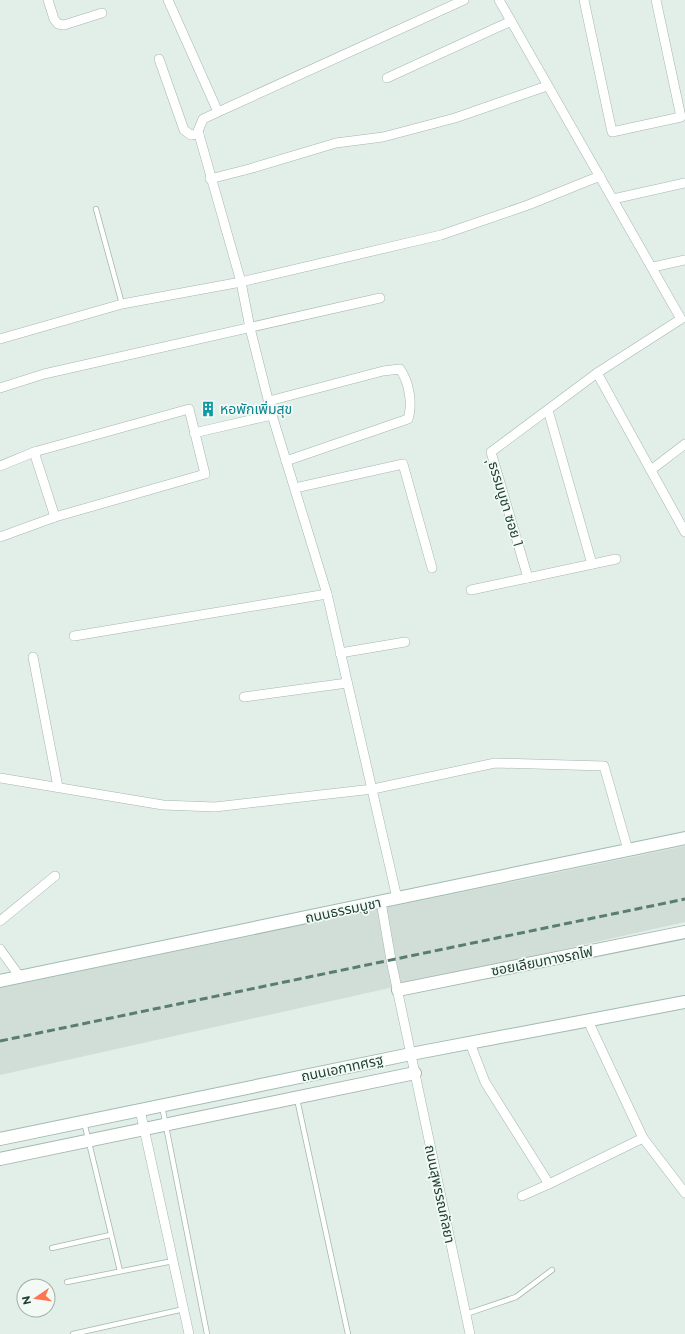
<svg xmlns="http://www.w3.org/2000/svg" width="685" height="1334" viewBox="0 0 685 1334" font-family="Montserrat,'Noto Sans Thai',sans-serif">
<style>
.built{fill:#d0ded7}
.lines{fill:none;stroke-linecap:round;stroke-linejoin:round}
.service-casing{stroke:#a4b7af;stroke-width:6}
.minor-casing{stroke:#a4b7af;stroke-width:10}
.tertiary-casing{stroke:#a4b7af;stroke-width:14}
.secondary-casing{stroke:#9fbbb0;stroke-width:14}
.service{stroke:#fff;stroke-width:4.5}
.minor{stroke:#fff;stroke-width:9}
.tertiary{stroke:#fff;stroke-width:12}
.secondary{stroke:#fff;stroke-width:12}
.rail{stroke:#5a7d72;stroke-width:3;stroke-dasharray:8 4;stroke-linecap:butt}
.labels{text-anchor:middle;stroke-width:3.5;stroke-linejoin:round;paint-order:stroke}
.culture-label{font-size:14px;fill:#0d838f;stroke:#f3faf6;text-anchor:start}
.street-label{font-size:14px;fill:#1f4137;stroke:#f3faf6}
</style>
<rect width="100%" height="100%" fill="#e2eee8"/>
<polygon class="built" points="685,846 685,922 0,1075 0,988"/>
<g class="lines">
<defs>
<g id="service">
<polyline points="96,209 122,304"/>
<polyline points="297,1099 348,1334"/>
<polyline points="162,1106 207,1334"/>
<polyline points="84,1122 120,1271"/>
<polyline points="52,1248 110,1235"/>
<polyline points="67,1282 173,1261"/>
<polyline points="466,1314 516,1297 552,1270"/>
<polyline points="73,1334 184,1309"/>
</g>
<g id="minor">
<polyline points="48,0 54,19 58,24 64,25 102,13"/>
<polyline points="168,0 218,112"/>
<polyline points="499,0 681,319 597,373 685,532"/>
<polyline points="584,0 612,132 681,117 656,0"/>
<polyline points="159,59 184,130 191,135 199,134"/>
<polyline points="387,78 511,21"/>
<polyline points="210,179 249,169 336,143 383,137 455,118 547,86"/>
<polyline points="613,199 685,183"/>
<polyline points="653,267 685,260"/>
<polyline points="0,339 122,304 241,282 441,235 528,205 600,176"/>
<polyline points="0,388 44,374 380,298"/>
<path d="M269,401l114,-30 17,-2c9,13 13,35 8,50l-122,42"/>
<polyline points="548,410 592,564"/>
<polyline points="194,433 272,415"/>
<polyline points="34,452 55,517"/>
<polyline points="0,466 34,452 189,409 205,474 55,517 0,537"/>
<polyline points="651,470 685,444"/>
<polyline points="295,488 403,464 432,568"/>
<polyline points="528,578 491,452 597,373"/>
<polyline points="471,590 616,559"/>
<polyline points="74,636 327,594"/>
<polyline points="340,653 405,642"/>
<polyline points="33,657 58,787"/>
<polyline points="244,697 347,683"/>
<polyline points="0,778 163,805 215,807 373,789 495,763 604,766 628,850"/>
<polyline points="397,898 327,594 272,415 250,328 241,282 198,131 203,119 218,112 464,0"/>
<polyline points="381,902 391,960 470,1334"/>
<polyline points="0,921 55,876"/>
<polyline points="0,949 20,977"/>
<polyline points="588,1021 643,1138 685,1193"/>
<polyline points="470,1043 485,1082 549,1184"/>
<polyline points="140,1110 189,1334"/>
<polyline points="522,1196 549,1184 643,1138"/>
</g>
<g id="tertiary">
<polyline points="398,990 685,932"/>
<polyline points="0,1159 415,1073"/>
</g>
<g id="secondary">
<polyline points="0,981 685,838"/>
<polyline points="0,1139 411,1054 685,1002"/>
</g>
</defs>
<use href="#service" class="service-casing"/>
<use href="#minor" class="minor-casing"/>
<use href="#tertiary" class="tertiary-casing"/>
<use href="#secondary" class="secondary-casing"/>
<use href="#service" class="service"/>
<use href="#minor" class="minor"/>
<use href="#tertiary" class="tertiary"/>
<use href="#secondary" class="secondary"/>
<polyline class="rail" points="0,1041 685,899"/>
</g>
<defs>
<symbol id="building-bare" viewBox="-9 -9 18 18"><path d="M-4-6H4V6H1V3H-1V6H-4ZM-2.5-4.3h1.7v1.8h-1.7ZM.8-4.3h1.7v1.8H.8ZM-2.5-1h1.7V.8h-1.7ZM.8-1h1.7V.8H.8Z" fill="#0f9aa8" stroke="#f3faf6" stroke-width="2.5" paint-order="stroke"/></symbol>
</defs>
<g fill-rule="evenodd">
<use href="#building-bare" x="197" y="398" width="22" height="22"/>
</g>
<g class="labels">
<g class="culture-label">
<text x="220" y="414">หอพักเพิ่มสุข</text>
</g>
<g class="street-label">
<text transform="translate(506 504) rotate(73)" y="5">ุธรรมบูชา ซอย 1</text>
<text transform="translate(343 910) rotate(-12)" y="5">ถนนธรรมบูชา</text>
<text transform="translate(542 961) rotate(-11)" y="5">ซอยเลียบทางรถไฟ</text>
<text transform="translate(342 1068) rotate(-12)" y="5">ถนนเอกาทศรฐ</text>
<text transform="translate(440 1194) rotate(78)" y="5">ถนนสุพรรณกัลยา</text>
</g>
</g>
<g transform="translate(36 1298) rotate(257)"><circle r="19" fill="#f3faf6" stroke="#9eb0aa"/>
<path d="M0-3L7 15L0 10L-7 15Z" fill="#ff754f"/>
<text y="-6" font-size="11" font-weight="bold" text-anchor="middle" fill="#1f4137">N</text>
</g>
</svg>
